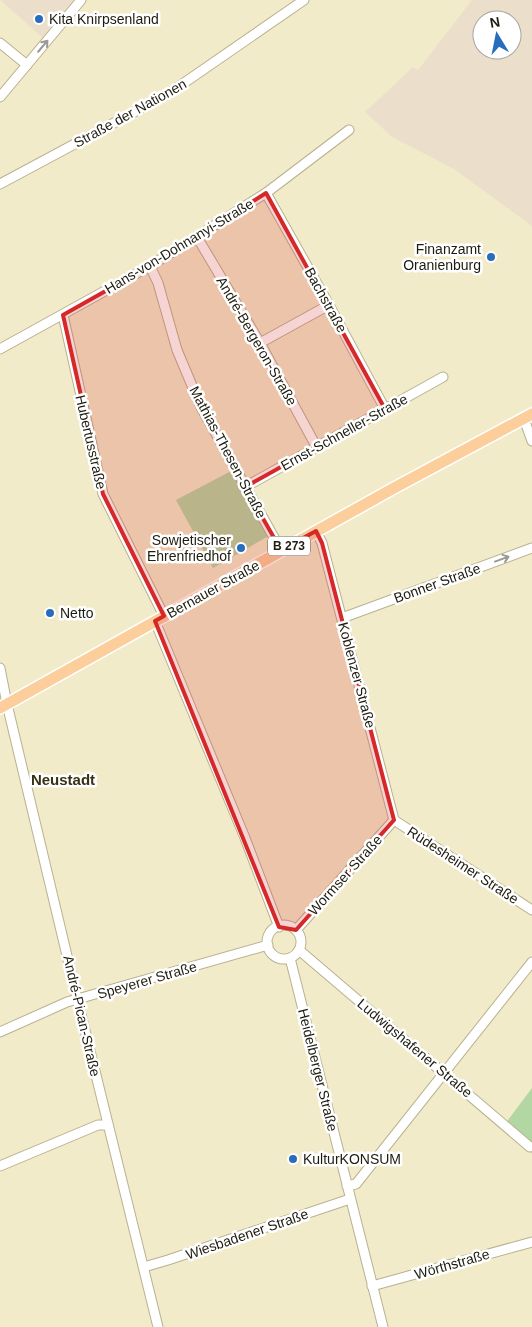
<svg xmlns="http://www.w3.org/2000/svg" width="532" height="1327" viewBox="0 0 532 1327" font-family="Arial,sans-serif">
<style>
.education{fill:#ebdfcb;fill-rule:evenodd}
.green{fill:#b2d7a2}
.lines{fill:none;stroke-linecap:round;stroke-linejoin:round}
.minor-casing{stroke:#b8b191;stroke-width:11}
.major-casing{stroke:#fff;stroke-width:14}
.minor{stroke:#fff;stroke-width:9}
.major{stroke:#fbce9b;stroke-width:11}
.oneway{stroke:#9a9993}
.marked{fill:#d62828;fill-opacity:0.2;stroke:#d62828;stroke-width:4;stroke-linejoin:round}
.poi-dot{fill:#276cbd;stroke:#fff;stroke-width:2}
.labels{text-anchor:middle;stroke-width:5;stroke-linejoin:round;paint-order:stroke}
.shield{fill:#fff;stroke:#626057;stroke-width:1}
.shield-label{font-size:12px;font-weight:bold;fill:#1e1c0f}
.poi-label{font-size:14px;fill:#1e1c0f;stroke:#fff;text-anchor:start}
.street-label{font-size:14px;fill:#1e1c0f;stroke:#fff}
.neighbourhood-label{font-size:15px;font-weight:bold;fill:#383115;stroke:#fff}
</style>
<rect width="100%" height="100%" fill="#f2ebca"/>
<g class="education">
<polygon points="0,0 73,0 42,37"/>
<path d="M472,0h60v226l-78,-57 -62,-32 -27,-25 48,-45 5,3zM482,20h30v30h-30z"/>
</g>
<g class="green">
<polygon points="235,469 272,534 213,568 176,500"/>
<polygon points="532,1088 532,1153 502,1128"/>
</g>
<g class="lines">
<defs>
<g id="minor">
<polyline points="0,43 27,65"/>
<polyline points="0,97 81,0"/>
<polyline points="0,184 168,94 304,0"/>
<polyline points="266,193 329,305 385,409"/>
<polyline points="197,237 260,343 316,446"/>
<polyline points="150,266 158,283 177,350 201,407 281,550"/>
<polyline points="63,315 103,494 164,616"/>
<polyline points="260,343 329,305"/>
<polyline points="0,349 150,266 266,193 349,130"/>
<polyline points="524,419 532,441"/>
<polyline points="245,487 443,377"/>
<polyline points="316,531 322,543 394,820"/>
<polyline points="342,618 532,548"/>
<polyline points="155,621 245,838 279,927"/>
<polyline points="0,668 7,704 79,1006 158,1327"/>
<polyline points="394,820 532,910"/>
<circle cx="284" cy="942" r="17"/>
<polyline points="296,930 394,820"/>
<polyline points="299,950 530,1147"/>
<polyline points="290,958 383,1327"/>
<polyline points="0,1032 67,1002 268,945"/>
<polyline points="0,1166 98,1125 108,1125"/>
<polyline points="347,1186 356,1184 532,962"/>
<polyline points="144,1267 168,1260 350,1199"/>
<polyline points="372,1286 532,1242"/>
</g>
<polyline id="major" points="0,708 394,488 532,414"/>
</defs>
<use href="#minor" class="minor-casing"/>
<use href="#major" class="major-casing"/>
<use href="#minor" class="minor"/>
<use href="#major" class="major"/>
</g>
<defs><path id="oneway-shaft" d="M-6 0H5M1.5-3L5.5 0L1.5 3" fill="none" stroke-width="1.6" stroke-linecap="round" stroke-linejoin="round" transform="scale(1.25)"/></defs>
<g class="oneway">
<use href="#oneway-shaft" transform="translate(43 46) rotate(-50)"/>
<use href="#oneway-shaft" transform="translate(502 559) rotate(-20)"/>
</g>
<path class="marked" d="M266,193l119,216 -140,78 36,63 35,-19 6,12 72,277 -98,110 -17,-3 -124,-306 9,-5 -61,-122 -40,-179 87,-49z"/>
<g class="poi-dot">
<circle cx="39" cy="19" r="5"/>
<circle cx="491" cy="257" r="5"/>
<circle cx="241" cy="548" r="5"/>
<circle cx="50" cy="613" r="5"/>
<circle cx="293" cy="1159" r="5"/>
</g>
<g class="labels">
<rect class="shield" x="268" y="536.5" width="42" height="19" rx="4"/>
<g class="shield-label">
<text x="289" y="550">B 273</text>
</g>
<g class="poi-label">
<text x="49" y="24">Kita Knirpsenland</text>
<text x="481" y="254" text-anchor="end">Finanzamt<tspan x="481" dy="16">Oranienburg</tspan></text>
<text x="231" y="545" text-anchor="end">Sowjetischer<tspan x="231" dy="16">Ehrenfriedhof</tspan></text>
<text x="60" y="618">Netto</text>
<text x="303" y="1164">KulturKONSUM</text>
</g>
<g class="street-label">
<text transform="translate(130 113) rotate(-29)" y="5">Straße der Nationen</text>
<text transform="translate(179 246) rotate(-31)" y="5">Hans-von-Dohnanyi-Straße</text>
<text transform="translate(326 300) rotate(61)" y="5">Bachstraße</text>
<text transform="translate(257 341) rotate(60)" y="5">André-Bergeron-Straße</text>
<text transform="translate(344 432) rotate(-29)" y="5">Ernst-Schneller-Straße</text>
<text transform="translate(91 442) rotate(77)" y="5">Hubertusstraße</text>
<text transform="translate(228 452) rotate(62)" y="5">Mathias-Thesen-Straße</text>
<text transform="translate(437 583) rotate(-20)" y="5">Bonner Straße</text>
<text transform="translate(213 589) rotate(-29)" y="5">Bernauer Straße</text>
<text transform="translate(357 675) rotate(75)" y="5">Koblenzer Straße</text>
<text transform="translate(463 865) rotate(33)" y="5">Rüdesheimer Straße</text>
<text transform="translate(345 875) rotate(-48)" y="5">Wormser Straße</text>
<text transform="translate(147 980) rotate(-16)" y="5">Speyerer Straße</text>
<text transform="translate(82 1016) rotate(77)" y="5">André-Pican-Straße</text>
<text transform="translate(415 1048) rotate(40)" y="5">Ludwigshafener Straße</text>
<text transform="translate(318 1070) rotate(76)" y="5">Heidelberger Straße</text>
<text transform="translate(247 1234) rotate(-19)" y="5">Wiesbadener Straße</text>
<text transform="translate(452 1264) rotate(-16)" y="5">Wörthstraße</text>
</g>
<g class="neighbourhood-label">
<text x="63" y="785">Neustadt</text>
</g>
</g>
<g transform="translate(497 35) rotate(350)"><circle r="24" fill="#ffffff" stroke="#a5a49f"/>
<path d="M0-4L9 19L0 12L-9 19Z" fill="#276cbd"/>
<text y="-8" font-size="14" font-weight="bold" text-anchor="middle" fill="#1e1c0f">N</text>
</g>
</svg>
